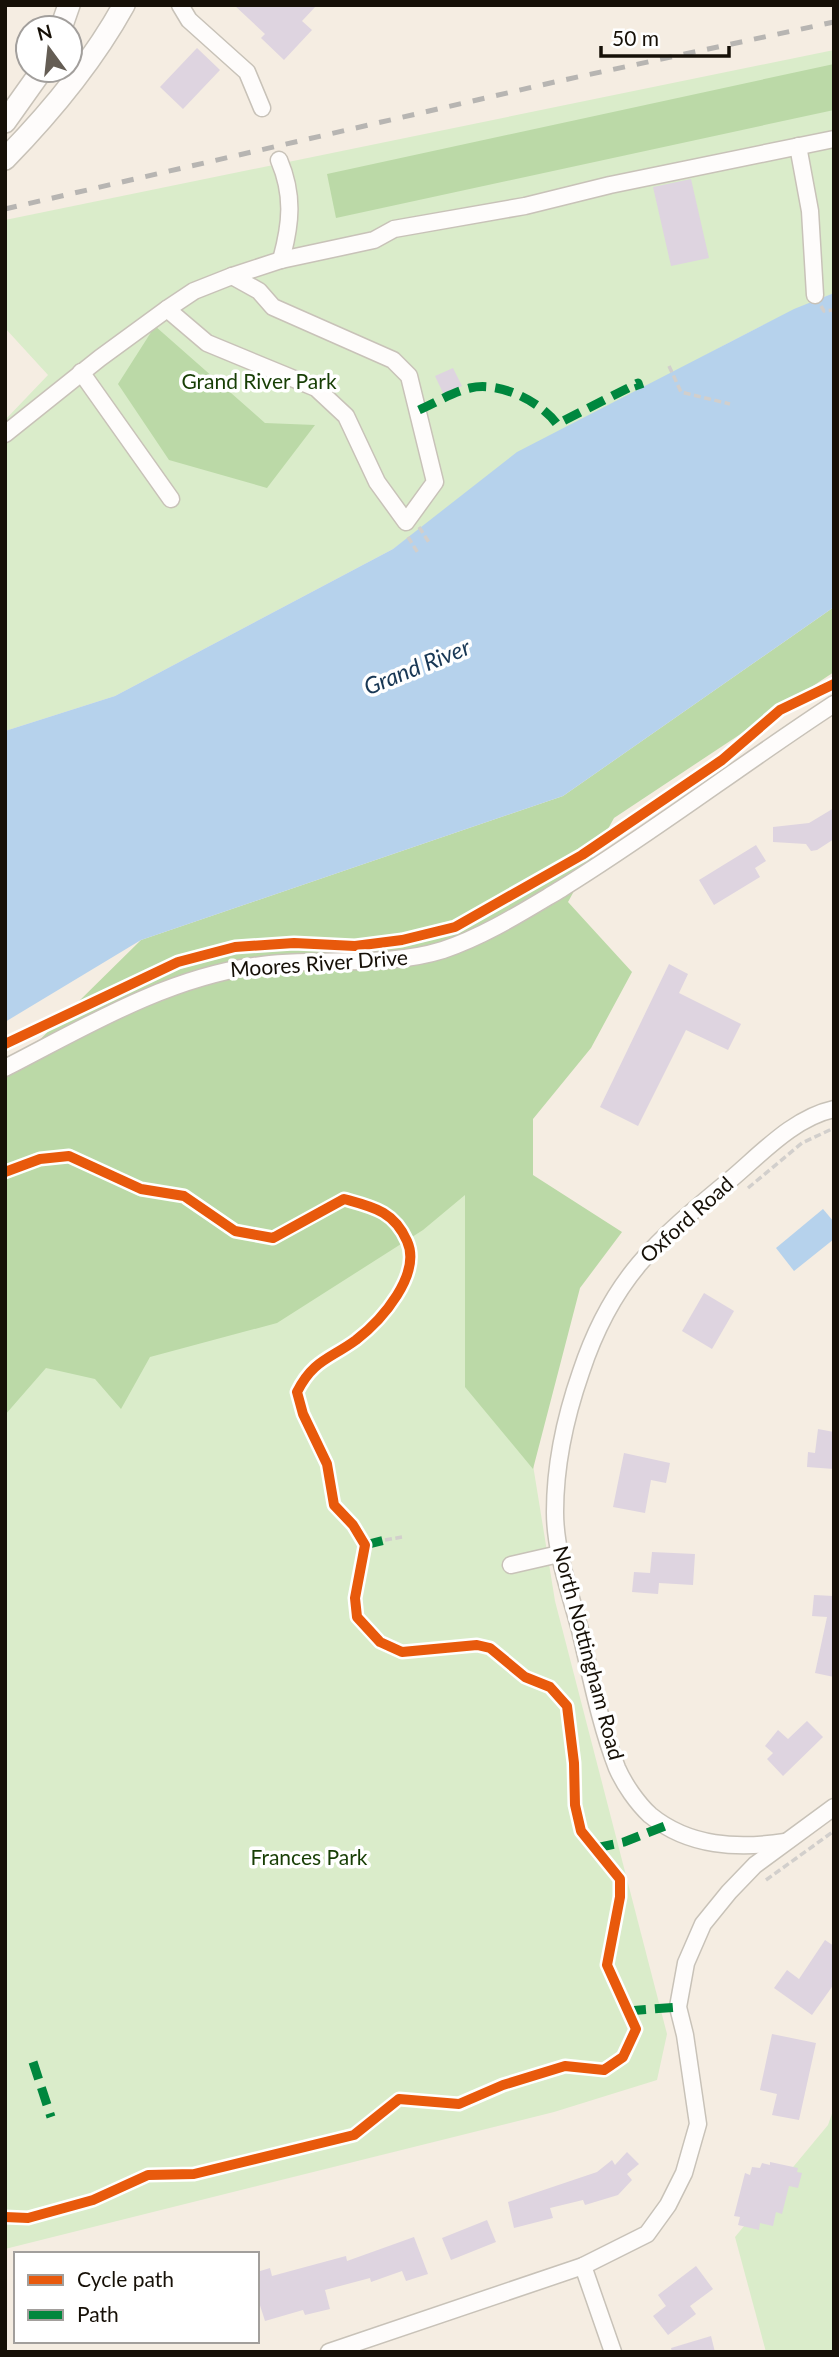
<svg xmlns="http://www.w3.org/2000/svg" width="839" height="2357" viewBox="0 0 839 2357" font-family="Lato,sans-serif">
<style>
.green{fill:#daecca}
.forest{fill:#bbd9a7}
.water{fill:#b6d2ec}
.building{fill:#ded4e0}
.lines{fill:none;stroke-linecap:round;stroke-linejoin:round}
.minor-casing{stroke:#c8c2b8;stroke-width:19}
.major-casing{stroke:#c8c2b8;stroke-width:24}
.path{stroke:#d2cfcc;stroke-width:3.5;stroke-dasharray:7 3.5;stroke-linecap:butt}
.minor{stroke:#fefcfb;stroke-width:16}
.major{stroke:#fefcfb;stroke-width:21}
.rail{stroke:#b7b5b2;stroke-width:5;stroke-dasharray:12 12;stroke-linecap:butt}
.quiet{stroke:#00873e;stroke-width:9;stroke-dasharray:18 9;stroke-linecap:butt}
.cycleway-casing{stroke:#fff;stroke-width:15}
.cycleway{stroke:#e8590c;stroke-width:10}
.labels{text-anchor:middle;stroke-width:7;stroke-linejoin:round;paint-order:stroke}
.park-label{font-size:21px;fill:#173e05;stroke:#fff}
.street-label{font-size:21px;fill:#161007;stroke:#fff}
.water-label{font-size:23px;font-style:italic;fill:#183754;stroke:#fff}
</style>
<rect width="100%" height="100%" fill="#f5ede2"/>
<g class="green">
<path d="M834,50v243c-142,59 -273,149 -404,229l-37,27 -278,147 -110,35v-311l43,-45 -43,-47v-108z"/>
<polygon points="451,958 555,1601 667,2034 657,2080 554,2112 5,2249 5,1081"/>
<polygon points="834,2108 834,2352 766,2352 735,2237 828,2125"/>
</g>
<g class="forest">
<polygon points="834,64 834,110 336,218 327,174"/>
<polygon points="155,326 265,423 315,425 267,488 169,460 118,384"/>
<polygon points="834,607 834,672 614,818 568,902 632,972 591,1048 533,1119 533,1175 622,1232 580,1288 533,1469 465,1387 465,1195 423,1230 277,1323 150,1357 121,1409 95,1379 46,1368 5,1415 5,1074 141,940 563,796"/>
</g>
<g class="water">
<polygon points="834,293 834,607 563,796 141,940 5,1022 5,731 115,696 393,549 517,452 794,309"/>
<polygon points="823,1209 834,1222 834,1239 794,1271 776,1248"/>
</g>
<g class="building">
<polygon points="234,5 317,5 302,21 312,30 284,60 261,38 265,34"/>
<polygon points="197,48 220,70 183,109 160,87"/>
<polygon points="691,179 709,258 671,266 653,187"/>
<polygon points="453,368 462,386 444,395 435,376"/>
<polygon points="834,808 834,839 817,850 811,851 806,844 773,842 773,827 809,823"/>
<polygon points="756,845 766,861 755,868 760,877 714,905 699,880"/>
<polygon points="669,964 688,974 679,993 741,1024 728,1050 686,1030 638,1126 600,1107"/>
<polygon points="704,1293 734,1311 712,1349 682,1331"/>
<polygon points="818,1429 834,1432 834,1469 807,1467 808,1452 815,1453"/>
<polygon points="624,1453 670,1463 666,1483 651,1480 645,1513 613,1507"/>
<polygon points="652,1552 695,1554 693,1585 659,1583 658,1594 632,1592 634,1572 650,1573"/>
<polygon points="814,1595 834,1596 834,1677 815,1673 827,1617 812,1616"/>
<polygon points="807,1721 823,1737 783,1776 767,1759 773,1753 765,1746 778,1730 788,1739"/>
<polygon points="825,1940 834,1946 834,1984 812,2015 774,1988 787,1970 799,1979"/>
<polygon points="772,2034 816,2043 799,2120 772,2115 777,2094 760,2090"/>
<polygon points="627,2152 639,2164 627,2174 632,2180 618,2195 585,2205 583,2200 550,2208 553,2218 514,2228 508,2202 597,2172 612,2160 615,2165"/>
<polygon points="770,2162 798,2168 797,2172 802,2173 798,2188 789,2186 782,2214 776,2212 773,2226 760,2223 759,2230 738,2225 740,2217 734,2216 745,2173 750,2175 752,2167 760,2168 762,2163 770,2165"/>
<polygon points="487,2220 496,2242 451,2260 442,2238"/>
<polygon points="414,2237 428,2274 406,2281 402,2271 371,2282 370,2278 325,2290 330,2309 305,2315 303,2310 265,2321 257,2296 257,2272 270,2268 272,2276 346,2256 347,2261"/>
<polygon points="696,2266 713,2289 690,2306 696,2314 668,2335 653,2316 666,2306 658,2295"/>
<polygon points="711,2336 715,2352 672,2352 671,2348"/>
</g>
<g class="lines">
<defs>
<g id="minor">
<polyline points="180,5 189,20 247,72 262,108"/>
<polyline points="798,146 810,211 815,295"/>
<path d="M279,160c15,35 12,64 2,100"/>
<polyline points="167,309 207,343 316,388 346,416 377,482 406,522 435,482 409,376 393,360 273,307 259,291 232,276"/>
<polyline points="81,372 171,499"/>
<polyline points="5,434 100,358 167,309 194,291 232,276 281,260 374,240 394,229 525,206 610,185 834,139"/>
<path d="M5,1068c80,-41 159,-89 249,-102 63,-10 128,3 189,-16 42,-14 81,-39 118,-61 94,-58 181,-125 273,-185"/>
<polyline points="511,1565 559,1554"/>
<path d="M785,1842c-47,7 -96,5 -135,-27 -13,-12 -26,-31 -33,-47 -17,-44 -26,-92 -37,-138 -10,-38 -25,-78 -25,-118 0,-46 11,-97 26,-140 31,-94 75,-131 149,-192 31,-26 63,-62 104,-71"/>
<polyline points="583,2266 613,2352"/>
<polyline points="329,2352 583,2266 647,2234 668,2205 684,2173 698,2124 685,2035 678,2007 686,1963 703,1924 729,1892 755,1865 834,1807"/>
</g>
<g id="major">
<polyline points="61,28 69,5"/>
<polyline points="5,122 42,70"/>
<path d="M5,159c46,-47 87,-96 119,-154"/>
</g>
</defs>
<use href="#minor" class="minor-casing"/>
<use href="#major" class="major-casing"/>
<g class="path">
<polyline points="821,306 824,311 834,310"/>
<polyline points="669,366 681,392 730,404"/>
<polyline points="419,527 430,544"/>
<polyline points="408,537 418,553"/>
<polyline points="748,1188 802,1143 834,1128"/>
<polyline points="385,1540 402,1537"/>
<polyline points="766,1880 834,1831"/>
</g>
<use href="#minor" class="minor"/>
<use href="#major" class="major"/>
<polyline class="rail" points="5,209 559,81 834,22"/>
<g class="quiet">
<path d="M419,410c16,-7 34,-18 51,-22 29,-7 70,13 87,36l81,-41 2,6"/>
<polyline points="365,1545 385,1540"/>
<polyline points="596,1848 624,1842 665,1826"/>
<polyline points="628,2011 678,2007"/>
<polyline points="33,2062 51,2117"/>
</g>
<defs>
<g id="cycleway">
<polyline points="5,1044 178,962 235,947 294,943 355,946 402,940 455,927 582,855 722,760 780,710 834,684"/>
<path d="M5,1172l35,-13 29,-3 72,33 43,7 51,35 38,7 71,-39c29,8 50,12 63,42 15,33 -25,79 -51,99 -26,19 -43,20 -59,52l6,22 24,50 7,41 19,20 12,20 -10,53 2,19 23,25 22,10 75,-7 13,3 35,29 25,10 17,19 7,57 1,42 6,26 39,48v18l-13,68 29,64 -13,28 -19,13 -39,-4 -62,19 -44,19 -60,-5 -45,36 -160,39 -46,1 -55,25 -65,18 -23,-1"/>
</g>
</defs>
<use href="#cycleway" class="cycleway-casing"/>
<use href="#cycleway" class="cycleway"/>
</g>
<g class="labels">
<g class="park-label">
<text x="259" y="389">Grand River Park</text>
<text x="309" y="1865">Frances Park</text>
</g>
<g class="street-label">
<text transform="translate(319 964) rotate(-4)" y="7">Moores River Drive</text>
<text transform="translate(687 1220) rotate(-42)" y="7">Oxford Road</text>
<text transform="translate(588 1653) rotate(75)" y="7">North Nottingham Road</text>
</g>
<g class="water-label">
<text transform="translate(417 667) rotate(-22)" y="8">Grand River</text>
</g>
</g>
<rect width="839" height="2357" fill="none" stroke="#161007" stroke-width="14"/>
<rect x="14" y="2252" width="245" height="91" fill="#ffffff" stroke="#a29f9c" stroke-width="2"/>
<rect x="28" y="2275" width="35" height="10" fill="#e8590c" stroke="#a29f9c" stroke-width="2"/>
<text x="77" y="2287" font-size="21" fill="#161007">Cycle path</text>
<rect x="28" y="2310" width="35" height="10" fill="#00873e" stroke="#a29f9c" stroke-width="2"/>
<text x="77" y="2322" font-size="21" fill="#161007">Path</text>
<g transform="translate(49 49) rotate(345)"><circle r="33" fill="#ffffff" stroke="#a29f9c" stroke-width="2"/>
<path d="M0-5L12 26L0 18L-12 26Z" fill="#645d54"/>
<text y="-10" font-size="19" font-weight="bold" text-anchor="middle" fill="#161007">N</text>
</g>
<path d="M601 46v10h128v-10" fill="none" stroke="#161007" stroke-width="3.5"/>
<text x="612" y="46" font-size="21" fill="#161007" stroke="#ffffff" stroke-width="5" paint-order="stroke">50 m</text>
</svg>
